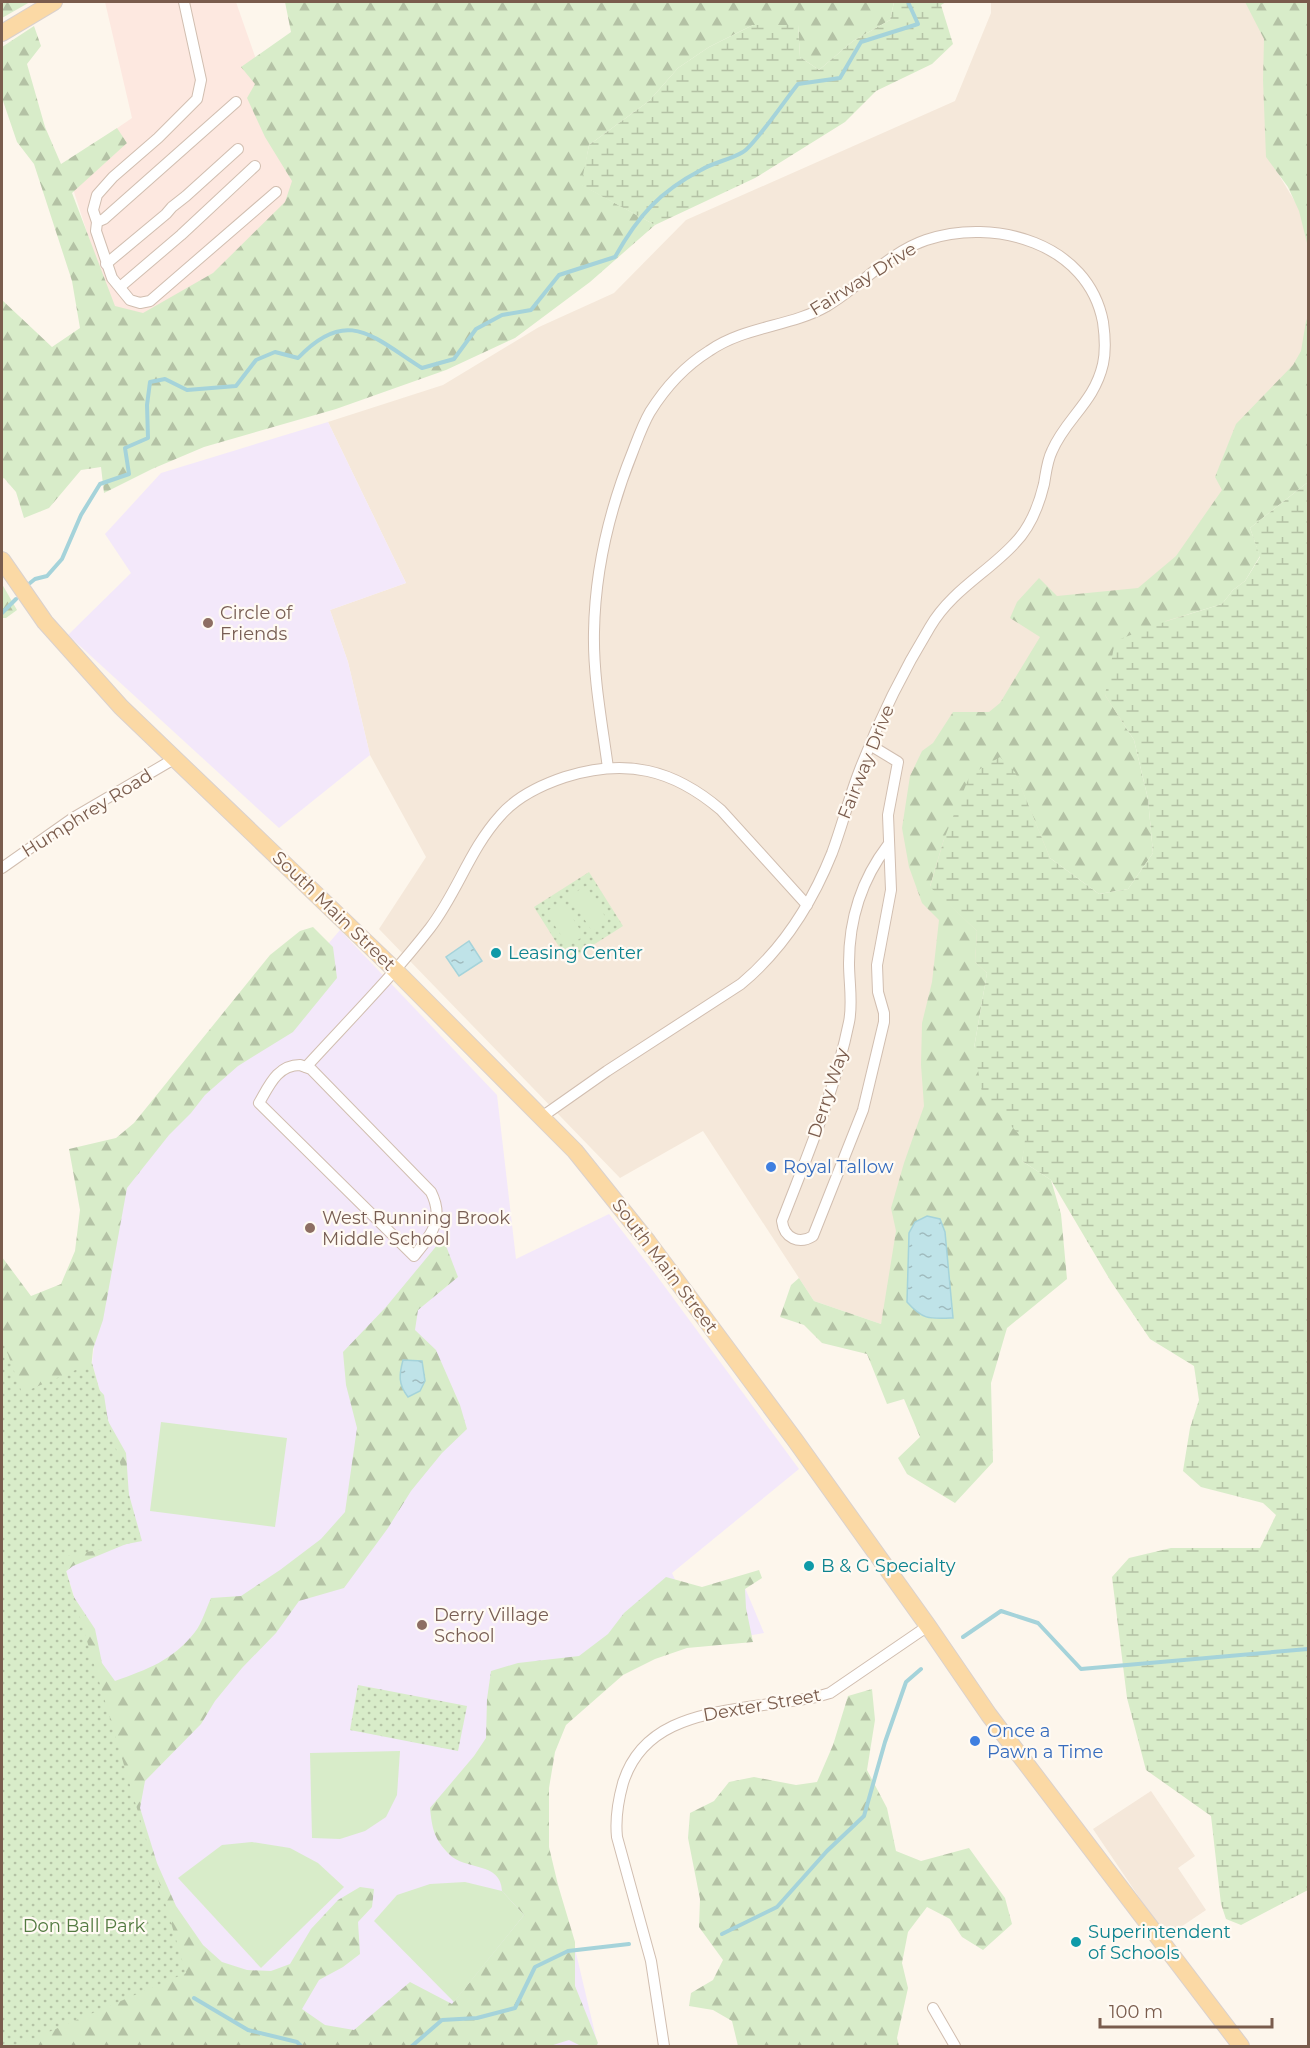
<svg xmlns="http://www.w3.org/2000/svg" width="1310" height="2048" viewBox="0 0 1310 2048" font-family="Montserrat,sans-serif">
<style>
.residential{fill:#f5e8da}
.commercial{fill:#fde8e0}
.education{fill:#f3e8fa}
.forest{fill:url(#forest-firs)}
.wetland{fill:url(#wetland-marsh)}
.park{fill:url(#park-dots)}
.garden{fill:#d8ecc9}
.water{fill:url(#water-ripples);stroke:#a5d3da;stroke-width:1.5}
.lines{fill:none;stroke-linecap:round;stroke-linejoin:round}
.stream{stroke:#a5d3da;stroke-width:4}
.minor-casing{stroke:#d1beb0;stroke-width:12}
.primary-casing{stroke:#dad1cd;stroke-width:18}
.minor{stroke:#fff;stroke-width:10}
.primary{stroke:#fbd9a5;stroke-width:16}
.education-dot{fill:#8d6e63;stroke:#fffaf3;stroke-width:2}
.culture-dot{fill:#0f9aa8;stroke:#fffaf3;stroke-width:2}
.shop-dot{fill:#3f7fe0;stroke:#fffaf3;stroke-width:2}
.labels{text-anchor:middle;stroke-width:4.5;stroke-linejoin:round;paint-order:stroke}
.street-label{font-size:18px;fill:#7a5c4d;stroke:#fffaf3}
.education-label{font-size:18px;fill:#785e54;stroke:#fffaf3;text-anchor:start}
.culture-label{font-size:18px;fill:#0d838f;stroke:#fffaf3;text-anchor:start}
.shop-label{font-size:18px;fill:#366cbe;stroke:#fffaf3;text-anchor:start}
.park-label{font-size:18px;fill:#537a41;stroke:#fffaf3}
</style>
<defs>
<pattern id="forest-firs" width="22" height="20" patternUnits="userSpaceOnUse" patternTransform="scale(1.5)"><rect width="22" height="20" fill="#d8ecc9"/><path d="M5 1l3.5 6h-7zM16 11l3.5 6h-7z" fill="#b4c2a5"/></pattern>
<pattern id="wetland-marsh" width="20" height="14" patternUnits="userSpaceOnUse" patternTransform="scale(1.5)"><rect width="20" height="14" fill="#d8ecc9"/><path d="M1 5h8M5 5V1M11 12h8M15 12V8" fill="none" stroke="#b4c2a5"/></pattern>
<pattern id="park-dots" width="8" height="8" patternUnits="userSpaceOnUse" patternTransform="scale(1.5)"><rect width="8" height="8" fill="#d8ecc9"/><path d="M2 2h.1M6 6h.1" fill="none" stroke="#b4c2a5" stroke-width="1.8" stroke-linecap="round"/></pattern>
<pattern id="water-ripples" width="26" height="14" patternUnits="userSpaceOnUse" patternTransform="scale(1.5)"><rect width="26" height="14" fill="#bfe3e8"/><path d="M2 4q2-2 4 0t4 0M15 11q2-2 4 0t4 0" fill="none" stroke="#a0bbbe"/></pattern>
</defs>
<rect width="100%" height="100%" fill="#fdf6ec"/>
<g class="residential">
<polygon points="991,2 1259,2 1277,43 1270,160 1300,210 1308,237 1308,401 978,986 881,1324 814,1301 703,1131 620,1178 379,929 426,857 370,755 348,662 330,610 406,583 328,422 443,385 539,327 614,293 686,220 955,101 991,13"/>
<polygon points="1151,1791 1195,1856 1178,1868 1206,1910 1166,1937 1093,1829"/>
</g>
<polygon class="commercial" points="105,2 236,2 336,288 131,369 65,164 132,118"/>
<g class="education">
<polygon points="328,422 406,583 330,610 348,662 370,755 279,828 68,635 131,573 105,534 161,473"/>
<polygon points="340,930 497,1095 516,1259 609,1214 654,1272 799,1469 672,1573 693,1618 743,1583 764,1633 489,1682 576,1953 598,2046 209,2046 62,1557 141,1540 92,1363 112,1197"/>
</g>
<g class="forest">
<polygon points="2,2 30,2 2,18"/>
<polygon points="285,2 894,2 890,20 853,41 819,70 800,57 798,25 753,25 709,47 678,68 649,101 589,145 582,185 655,225 590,282 515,338 446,370 336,409 204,447 152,469 104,493 101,467 81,470 49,508 24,518 16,492 4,478 2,479 2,300 52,347 80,328 72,281 34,164 17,142 2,98 2,47 34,26 41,46 27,64 45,127 61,164 117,128 127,143 72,193 115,306 143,313 213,273 285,202 292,181 265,137 247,98 255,84 241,67 291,32"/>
<polygon points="1245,2 1308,2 1308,247 1299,211 1288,187 1266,157 1263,80 1264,39"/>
<polygon points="1308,317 1308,482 1250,528 1260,556 1245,581 1233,590 1222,604 1166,621 1105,695 1134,740 1148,799 1153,853 1128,889 1099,894 1050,858 1015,773 944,839 930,886 977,931 975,962 987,973 974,1048 1026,1140 1022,1161 1051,1180 1061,1214 1067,1279 1007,1328 991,1383 993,1462 955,1503 907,1474 898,1458 920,1437 904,1399 887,1404 867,1354 822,1343 804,1325 780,1317 791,1285 799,1278 814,1301 881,1324 896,1231 891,1208 904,1163 924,1106 921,1065 922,1023 932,982 939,920 922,903 909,867 902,828 910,776 922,751 933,743 953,712 989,712 1000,703 1040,637 1010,618 1017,602 1039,578 1057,596 1138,588 1176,556 1222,490 1215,477 1236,424 1293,365 1301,351 1306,321"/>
<polygon points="2,584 17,610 6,618 2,618"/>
<path d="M313,927l20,20 4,31 -44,54 -55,34 -33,29 -14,18 -22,22 -42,53 -24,132 -10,29 -3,31 14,15 4,26 18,32 3,43 7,31 -5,15 -58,24 -13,10 35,53 7,34 13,18c33,-12 57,-20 80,-49 7,-9 11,-23 16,-34l30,-2 39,-26 41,-31 24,-27 12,-84 -11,-43 -3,-33 43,-45 57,-69 15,39 -40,33 -3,20 21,20 24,55 7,24 -25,24 -31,38 -23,37 -44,60 -45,13 -23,32 -34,35 -27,33 -14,23 -56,57 -5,27 17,55 19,43 27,39 19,17 25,8 24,1 19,-7 21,-35 27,-29 22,-13 14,2 -2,18 -14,15 2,32 -17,13 -24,13 -17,29 23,16 29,5 56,-48 42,22 72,-89 -22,-24c-1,-30 -37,-20 -53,-37 -15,-15 -17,-26 -19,-46l44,-52 12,-18 1,-39 4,-28 27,-8 61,-7 29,-22 16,-21 42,-36 36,10 57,-17 3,8 -17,11 1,19 7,34 -66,6 -32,11 -32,16 -57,50 -11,27 -6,36v59l9,38 17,57v44l23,57 -2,3h-15l-12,-6 -19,6h-548v-789l29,39 30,-12 14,-33 5,-41 -11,-61 47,-11 18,-15 136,-168 30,-24z"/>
<polygon points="872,1689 875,1720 867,1770 887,1808 896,1851 921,1861 969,1848 1005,1898 1012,1924 983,1950 962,1937 950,1919 927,1907 908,1932 902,1963 908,1988 897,2038 899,2046 738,2046 732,2021 713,2010 689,2006 691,1993 713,1980 723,1960 699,1927 700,1899 688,1838 690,1813 714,1801 729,1782 754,1777 796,1785 817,1782 833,1745 848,1696"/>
</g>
<g class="wetland">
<polygon points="894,2 946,2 941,5 953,44 932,64 876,91 845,122 755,178 655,225 581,185 589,145 649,101 678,68 709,47 753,25 798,25 800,57 819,70 853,41 890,20"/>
<polygon points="1308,482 1308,1890 1241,1925 1226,1919 1221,1904 1211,1816 1146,1770 1127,1698 1112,1577 1129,1558 1171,1548 1260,1548 1276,1515 1263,1503 1201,1487 1183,1471 1190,1428 1199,1400 1194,1366 1150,1339 1110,1280 1051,1180 1022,1161 1025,1140 983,1098 974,1048 987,973 975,962 977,931 930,887 944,839 970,775 1000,757 1015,772 1050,858 1099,894 1128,889 1153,853 1148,799 1134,740 1105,695 1115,641 1167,621 1222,604 1233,590 1245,581 1260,557 1250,528"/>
</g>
<g class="park">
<polygon points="589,872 623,926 568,961 534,907"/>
<polygon points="2,1338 22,1393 92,1363 142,1541 62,1557 186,1973 16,2046 2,2046"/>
<polygon points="358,1685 467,1706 458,1751 350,1730"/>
</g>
<g class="garden">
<polygon points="586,886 608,921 592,931 569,896"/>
<polygon points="562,901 584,936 568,946 546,912"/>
<polygon points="161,1422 287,1438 275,1527 150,1511"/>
<polygon points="400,1751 397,1795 386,1817 365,1831 340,1839 312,1838 310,1753"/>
<polygon points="252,1842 290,1848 318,1863 344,1887 261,1968 178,1878 222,1845"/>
<polygon points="465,1882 502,1891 524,1915 454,2002 374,1921 397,1895 430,1884"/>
</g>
<g class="water">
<polygon points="469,941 482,961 459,976 446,957"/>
<path d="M927,1216l13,3 5,13 8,86c-24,1 -30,2 -46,-16l2,-69 6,-11z"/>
<path d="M403,1360l19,1 3,20 -5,10 -12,6c-10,-13 -9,-22 -5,-37z"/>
</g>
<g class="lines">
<g class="stream">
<path d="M30,583l5,-4 12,-3 15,-17 19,-44 19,-31 29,-10 -4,-26 23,-10 -1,-33 3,-23 15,-3 22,11 49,-4 20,-26 19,-8 23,6c49,-52 75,-21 124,10l32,-9 22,-30 26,-14 29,-5 28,-35 56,-18c23,-41 44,-65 86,-87 13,-8 29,-10 42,-18 11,-6 45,-56 55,-68l42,-6 21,-36 57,-18 -10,-22"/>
<polyline points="2,613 16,599"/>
<polyline points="963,1637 1001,1611 1038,1623 1081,1669 1308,1649"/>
<polyline points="722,1934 777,1907 827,1851 864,1816 885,1742 906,1682 921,1669"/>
<polyline points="194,1998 248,2030 297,2042 301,2046"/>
<polyline points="412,2046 442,2020 477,2018 515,2008 535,1967 568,1951 629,1944"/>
</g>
<defs>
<g id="minor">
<polyline points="184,2 201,80 197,99 158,138 113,177 97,195 93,210 97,222 96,231 112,278 130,300 140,303 150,301 276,192"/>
<polyline points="97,222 104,219 236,102"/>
<polyline points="106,264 166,214 172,207 186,196 238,149"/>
<polyline points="120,287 181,235 255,166"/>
<path d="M870,745l28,17 -10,53 3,75 -14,75 1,27 6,21v9l-21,88 -50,126c-14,9 -29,2 -31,-15 25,-65 53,-130 67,-199 4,-19 0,-39 0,-59 0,-43 13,-84 39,-118"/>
<polyline points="2,868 73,818 174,759"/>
<path d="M300,1065l11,4 120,123c14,28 0,43 -17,64l-155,-153c10,-17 18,-38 41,-38z"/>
<path d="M306,1067c42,-46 86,-90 124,-139 27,-35 40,-79 70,-112 17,-20 41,-31 65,-39 61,-19 108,-8 156,33l86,95"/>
<path d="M543,1116l64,-45 134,-87c42,-35 71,-81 91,-131 10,-27 17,-55 27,-81 19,-50 43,-99 71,-145 21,-36 57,-54 84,-83 16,-16 25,-39 30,-60 2,-11 3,-23 8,-33 14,-33 42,-48 51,-87 3,-14 2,-28 0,-42 -15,-79 -109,-105 -177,-82 -38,13 -65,46 -99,66 -37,21 -82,20 -118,45 -24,15 -44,37 -59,61 -7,12 -12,26 -17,39 -23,57 -38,119 -39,181 -1,45 8,91 14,136"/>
<polyline points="933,2008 955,2046"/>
<path d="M664,2046l-13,-85 -34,-124c-2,-19 1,-36 6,-54 18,-58 73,-68 125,-76 23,-3 45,-6 68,-10l14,-4 98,-67"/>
</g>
<g id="primary">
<polyline points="2,33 54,2"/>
<polyline points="2,560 45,622 121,707 396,971 575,1151 648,1242 795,1440 928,1626 989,1715 1241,2046"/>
</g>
</defs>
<use href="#minor" class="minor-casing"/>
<use href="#primary" class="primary-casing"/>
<use href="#minor" class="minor"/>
<use href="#primary" class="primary"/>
</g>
<g class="education-dot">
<circle cx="208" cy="623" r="6"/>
<circle cx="310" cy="1228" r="6"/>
<circle cx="422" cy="1625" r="6"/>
</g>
<g class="culture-dot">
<circle cx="496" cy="953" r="6"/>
<circle cx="809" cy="1566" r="6"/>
<circle cx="1076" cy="1942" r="6"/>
</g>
<g class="shop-dot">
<circle cx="771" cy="1167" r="6"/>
<circle cx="975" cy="1741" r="6"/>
</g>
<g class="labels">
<g class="street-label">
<text transform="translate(863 279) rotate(-32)" y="6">Fairway Drive</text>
<text transform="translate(866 762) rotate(-68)" y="6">Fairway Drive</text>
<text transform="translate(87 813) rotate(-32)" y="6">Humphrey Road</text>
<text transform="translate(334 911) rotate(44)" y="6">South Main Street</text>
<text transform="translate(828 1093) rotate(-72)" y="6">Derry Way</text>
<text transform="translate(665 1266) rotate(53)" y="6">South Main Street</text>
<text transform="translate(762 1705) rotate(-10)" y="6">Dexter Street</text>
</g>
<g class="education-label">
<text x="220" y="619">Circle of<tspan x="220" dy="21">Friends</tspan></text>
<text x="322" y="1224">West Running Brook<tspan x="322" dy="21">Middle School</tspan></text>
<text x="434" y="1621">Derry Village<tspan x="434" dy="21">School</tspan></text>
</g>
<g class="culture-label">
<text x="508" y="959">Leasing Center</text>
<text x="821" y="1572">B &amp; G Specialty</text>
<text x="1088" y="1938">Superintendent<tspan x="1088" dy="21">of Schools</tspan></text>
</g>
<g class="shop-label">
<text x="783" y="1173">Royal Tallow</text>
<text x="987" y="1737">Once a<tspan x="987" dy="21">Pawn a Time</tspan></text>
</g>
<g class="park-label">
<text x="84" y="1932">Don Ball Park</text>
</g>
</g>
<rect width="1310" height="2048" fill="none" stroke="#7a5c4d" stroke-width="6"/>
<path d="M1100 2018v9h172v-9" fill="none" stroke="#7a5c4d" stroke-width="3"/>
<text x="1109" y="2018" font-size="18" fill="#7a5c4d" stroke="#fffaf3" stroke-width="4.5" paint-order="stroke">100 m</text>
</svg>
